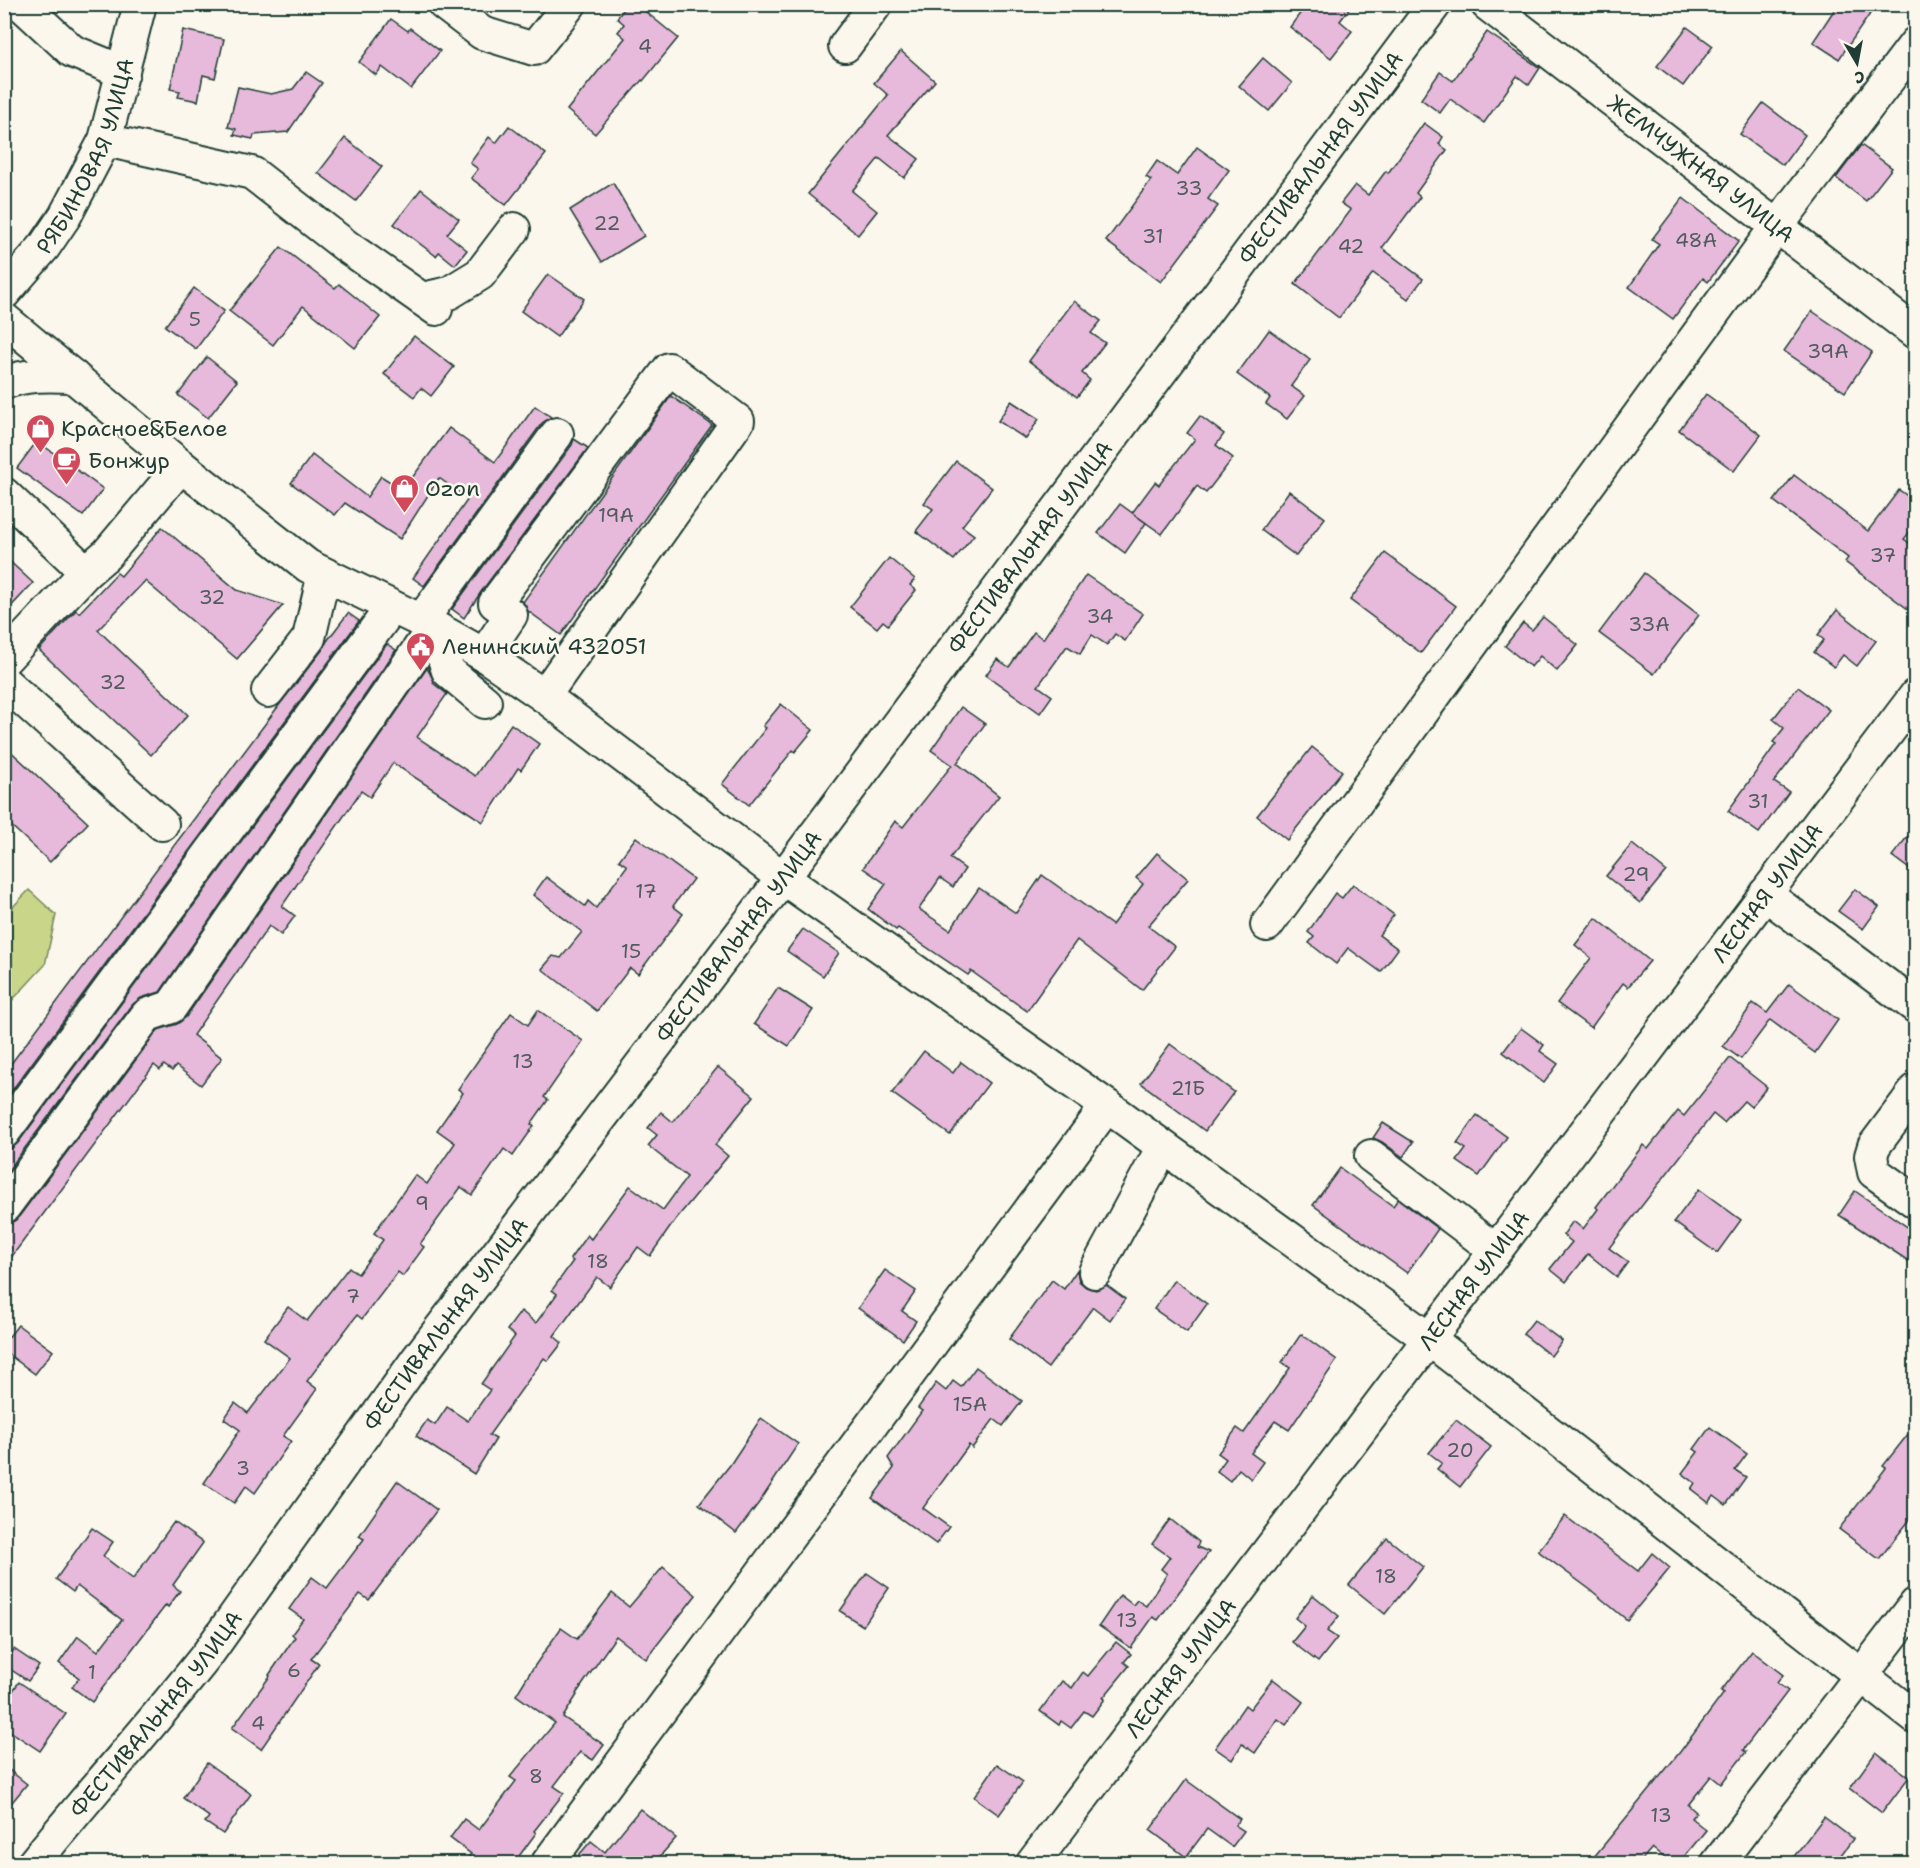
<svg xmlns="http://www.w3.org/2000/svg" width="1920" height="1868" viewBox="0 0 1920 1868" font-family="'Shantell Sans',sans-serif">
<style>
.green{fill:#c9d589;stroke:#74895e;stroke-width:1.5}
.building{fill:#e7b9db;stroke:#1f3d34;stroke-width:1.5}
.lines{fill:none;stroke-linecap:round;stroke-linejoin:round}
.minor-casing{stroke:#1f3d34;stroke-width:36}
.minor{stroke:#fbf7ec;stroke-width:32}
.labels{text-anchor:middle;stroke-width:5;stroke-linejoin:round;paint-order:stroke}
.number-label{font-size:20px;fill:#515c5e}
.street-label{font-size:22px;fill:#1f3d34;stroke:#fbf7ec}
.poi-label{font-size:22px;fill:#1f3d34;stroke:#fbf7ec;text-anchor:start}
</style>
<rect width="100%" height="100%" fill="#fbf7ec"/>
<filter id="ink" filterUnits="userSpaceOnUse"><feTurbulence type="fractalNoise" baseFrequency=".0167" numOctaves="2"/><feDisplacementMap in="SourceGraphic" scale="12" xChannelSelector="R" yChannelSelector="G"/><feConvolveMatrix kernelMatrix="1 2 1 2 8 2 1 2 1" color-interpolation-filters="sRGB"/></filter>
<g filter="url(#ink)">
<polygon class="green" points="29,890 56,915 45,965 5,1008 5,915"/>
<g class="building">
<polygon points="628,4 636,4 678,38 643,81 642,80 595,134 567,110 625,38 618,32 624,24 617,18"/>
<polygon points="1307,4 1353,4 1340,21 1352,31 1331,58 1290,27"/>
<polygon points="1838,4 1856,4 1870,14 1839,59 1813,42"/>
<polygon points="391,19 408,31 410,28 440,51 411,89 382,67 376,75 359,62"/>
<polygon points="1687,27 1713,46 1683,86 1657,66"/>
<polygon points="183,30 224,39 215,78 203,75 198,101 178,97 180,91 170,89"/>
<polygon points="1487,32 1540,68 1529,85 1517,76 1484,123 1450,99 1440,113 1421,99 1440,72 1453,81"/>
<polygon points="901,51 935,81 888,135 919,159 904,178 879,158 852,191 877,211 858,235 808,194 888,95 874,83"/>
<polygon points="1263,58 1292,83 1269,111 1239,86"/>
<polygon points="306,72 322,83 288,132 254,135 253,139 234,135 236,129 228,127 238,87 271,94 293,89"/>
<polygon points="1763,103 1805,135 1783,165 1740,134"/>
<polygon points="1424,123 1443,137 1439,144 1447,150 1416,193 1420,197 1382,248 1423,279 1408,299 1373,273 1339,318 1295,284 1351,210 1341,203 1355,185 1368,195 1386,171 1388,173"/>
<polygon points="509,126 546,154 506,205 471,178 478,169 470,163 489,137 496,143"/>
<polygon points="345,138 382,167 356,201 318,173"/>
<polygon points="1861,145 1892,168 1866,201 1836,178"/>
<polygon points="1197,147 1229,170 1208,199 1218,206 1161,282 1106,241 1151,180 1146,177 1157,161 1177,175"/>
<polygon points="613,183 644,236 602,262 570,210"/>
<polygon points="421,189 459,219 447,234 467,250 455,265 439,252 436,256 394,224"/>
<polygon points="1683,198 1739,241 1708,282 1703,278 1673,319 1629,287 1659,244 1652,239"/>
<polygon points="281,247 335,288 339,284 380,317 355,348 303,306 273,345 229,311"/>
<polygon points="548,274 584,299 557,337 521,311"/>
<polygon points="194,288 224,311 196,349 165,326"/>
<polygon points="1074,301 1101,321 1091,333 1105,343 1082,373 1090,380 1077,397 1029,361"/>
<polygon points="1812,311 1872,352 1845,392 1784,351"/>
<polygon points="1269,330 1310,360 1291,386 1305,396 1287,419 1266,404 1270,398 1237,374"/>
<polygon points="414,336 454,367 431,396 421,388 414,397 384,374"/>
<polygon points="207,357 237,381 208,418 178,395"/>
<polygon points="1706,394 1761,435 1734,471 1679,430"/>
<polygon points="671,396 712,425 561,635 528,611 523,602"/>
<polygon points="1011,401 1039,419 1026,439 998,421"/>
<polygon points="535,406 551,417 542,423 424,586 413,578 468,499 439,478 400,539 345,503 335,515 291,483 312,455 367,497 381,476 403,490 449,428 495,462"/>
<polygon points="1200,416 1224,434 1216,445 1233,458 1206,493 1197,486 1162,534 1132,513 1155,482 1159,485 1195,439 1187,433"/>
<polygon points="574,439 588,448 481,592 464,618 452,609 572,445"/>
<polygon points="37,441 103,489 83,516 17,468"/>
<polygon points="956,461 992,488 962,526 974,535 954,560 916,531 933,509 924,503"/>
<polygon points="1794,475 1868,531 1899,490 1916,502 1916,524 1904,539 1916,548 1916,615 1845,562 1848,558 1774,501"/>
<polygon points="1289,491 1325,518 1296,556 1261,530"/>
<polygon points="1120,504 1146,523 1125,553 1098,533"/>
<polygon points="162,527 237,590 283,605 237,659 145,581 98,630 188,715 151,755 39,650 76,610 79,613 117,573 121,576"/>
<polygon points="1385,553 1456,606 1421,653 1350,600"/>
<polygon points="4,556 33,583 4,614"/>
<polygon points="889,558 915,579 910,585 916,590 888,625 883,621 877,628 850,607"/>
<polygon points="1644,573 1699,615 1654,674 1599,633"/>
<polygon points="1086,575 1143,614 1125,641 1115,634 1107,645 1092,635 1080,654 1067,646 1038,686 1052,696 1040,713 986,675 997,659 1009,667 1034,632 1043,639"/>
<polygon points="1837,610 1876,641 1857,666 1843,655 1834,667 1814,652 1824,640 1818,635"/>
<polygon points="348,613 359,621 4,1101 4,1073 280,704 323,649 327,641"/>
<polygon points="1543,617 1578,645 1557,671 1540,656 1531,667 1505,646 1523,623 1532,630"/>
<polygon points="387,644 396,650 160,992 141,998 133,1004 4,1176 4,1150 12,1148 18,1143"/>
<polygon points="427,668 434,681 433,683 447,694 417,737 475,776 511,724 539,744 521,770 518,768 483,822 393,763 370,797 361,791 282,906 295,916 281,935 269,926 193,1035 222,1058 201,1085 176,1066 172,1071 164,1065 160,1070 154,1065 4,1267 4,1225 12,1223 18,1218 158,1030 177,1024 186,1017"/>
<polygon points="1798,687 1829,710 1774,782 1789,792 1759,833 1728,811 1776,744 1773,742 1784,728 1773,719"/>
<polygon points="781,704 813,730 795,752 793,750 749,805 722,784 766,728 763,726"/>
<polygon points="961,707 985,724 957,763 999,796 950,858 965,869 953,887 940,878 919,909 950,930 979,888 1016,913 1042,875 1112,925 1143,884 1136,878 1157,853 1188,879 1148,926 1175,947 1142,990 1077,940 1027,1011 971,971 968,975 898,928 896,930 868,909 886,884 863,868 895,821 903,827 952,765 931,750"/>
<polygon points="4,745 88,823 50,862 4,819"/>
<polygon points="1312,747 1342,771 1287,840 1257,816"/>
<polygon points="1916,826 1916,874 1892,856"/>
<polygon points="636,837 693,879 673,906 683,914 638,974 630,968 597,1011 542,969 553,956 561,958 582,932 533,895 546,877 585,906 588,901 596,908 627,866 619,860"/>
<polygon points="1632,844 1666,871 1640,903 1606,876"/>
<polygon points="1353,884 1394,915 1379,935 1398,949 1381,972 1348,948 1336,964 1309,943 1314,937 1308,932 1335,893 1342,898"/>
<polygon points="1855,889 1879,907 1863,929 1838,911"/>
<polygon points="1596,918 1650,961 1628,987 1623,983 1591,1028 1557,1003 1591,958 1575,945"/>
<polygon points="803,929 839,953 823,976 787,951"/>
<polygon points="1789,984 1838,1020 1815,1053 1770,1020 1741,1059 1723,1046 1753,1003 1767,1013"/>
<polygon points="778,988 813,1010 789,1046 754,1024"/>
<polygon points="538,1010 583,1041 544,1097 548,1100 531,1124 534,1126 513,1156 504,1149 472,1195 461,1187 420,1244 424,1247 403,1276 398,1272 362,1319 357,1315 307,1381 317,1389 283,1436 291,1441 255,1493 246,1486 234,1503 204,1483 240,1430 224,1419 235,1403 248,1413 290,1358 264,1339 288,1307 307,1321 349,1267 358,1274 383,1240 374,1233 415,1175 427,1184 455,1143 437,1130 463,1093 458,1089 511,1013 528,1025"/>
<polygon points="1521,1028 1544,1045 1540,1051 1558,1064 1544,1083 1503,1052"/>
<polygon points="1170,1044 1234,1092 1205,1131 1141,1083"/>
<polygon points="924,1051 953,1073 961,1062 989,1083 950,1135 892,1093"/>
<polygon points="1730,1058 1767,1087 1751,1107 1744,1101 1724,1123 1713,1114 1609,1248 1628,1262 1617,1277 1588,1254 1566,1282 1550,1269 1572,1242 1563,1235 1573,1221 1583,1229 1598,1209 1596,1207 1643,1145 1648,1149 1678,1111 1684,1116"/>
<polygon points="718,1067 754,1096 715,1145 728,1156 676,1219 650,1256 638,1247 610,1287 597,1277 554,1336 562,1343 548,1361 544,1358 489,1435 496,1439 474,1474 416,1436 427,1420 435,1425 447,1407 468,1421 490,1390 481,1384 515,1336 507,1330 521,1311 536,1323 557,1294 552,1290 573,1261 570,1259 587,1235 591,1239 630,1186 663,1210 687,1177 648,1146 657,1135 648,1128 661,1112 673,1122"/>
<polygon points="1477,1115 1507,1137 1479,1176 1457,1161 1466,1149 1457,1143"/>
<polygon points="1383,1123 1413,1142 1403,1157 1382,1142 1373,1138"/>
<polygon points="1340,1168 1393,1206 1398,1199 1438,1229 1407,1273 1313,1205"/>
<polygon points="1699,1189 1741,1220 1717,1253 1674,1222"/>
<polygon points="1855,1191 1916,1233 1916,1266 1839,1215"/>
<polygon points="885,1270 916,1291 902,1311 916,1321 903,1340 858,1308"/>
<polygon points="1077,1270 1079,1281 1086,1287 1096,1290 1106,1285 1125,1299 1110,1320 1093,1307 1048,1368 1009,1339 1052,1280 1064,1289"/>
<polygon points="1174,1280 1207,1304 1187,1332 1154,1309"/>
<polygon points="1534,1320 1562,1341 1551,1356 1523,1334"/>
<polygon points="18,1325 53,1351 35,1374 4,1351 4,1343"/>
<polygon points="1301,1334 1337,1360 1289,1430 1275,1421 1251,1453 1263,1462 1251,1479 1239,1469 1230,1481 1217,1471 1226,1459 1218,1453 1237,1428 1244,1433 1290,1368 1282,1362"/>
<polygon points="976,1367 1022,1401 1003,1426 994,1419 972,1448 969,1445 923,1508 949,1527 936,1544 872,1498 894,1468 888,1458 922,1411 918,1408 936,1383 946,1391 953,1381 961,1387"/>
<polygon points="761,1418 798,1444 761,1500 736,1533 699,1504 730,1465"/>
<polygon points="1456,1420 1491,1447 1460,1487 1437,1469 1442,1463 1429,1453"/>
<polygon points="1916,1424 1916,1512 1879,1559 1839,1529 1886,1468 1883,1466"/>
<polygon points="1710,1427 1747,1454 1735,1470 1746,1477 1726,1505 1714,1496 1709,1503 1691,1489 1695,1483 1682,1473 1698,1452 1694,1449"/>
<polygon points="397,1481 437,1510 369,1600 360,1594 311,1659 319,1664 261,1749 232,1728 270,1676 269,1675 295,1637 292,1634 303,1619 289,1609 312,1577 327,1588 364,1539 359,1536"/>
<polygon points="1565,1516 1638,1571 1652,1553 1670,1568 1627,1620 1592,1591 1538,1551"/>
<polygon points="1170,1519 1199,1542 1197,1547 1209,1552 1158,1620 1153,1617 1131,1648 1099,1626 1120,1595 1133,1605 1137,1600 1146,1606 1167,1574 1161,1569 1170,1557 1152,1544"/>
<polygon points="174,1522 203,1543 173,1585 180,1591 168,1607 166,1605 92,1702 72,1687 79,1678 59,1663 78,1636 98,1651 122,1620 77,1586 73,1592 56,1579 92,1528 113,1542 103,1556 133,1579"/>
<polygon points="1387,1538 1423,1567 1385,1614 1349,1585"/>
<polygon points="663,1567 696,1595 646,1659 616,1636 576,1694 577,1695 563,1717 604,1745 593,1760 580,1752 554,1786 564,1793 534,1831 536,1833 514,1863 464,1863 471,1854 450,1838 464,1819 479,1830 516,1781 510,1777 555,1723 516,1695 529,1674 561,1628 577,1639 612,1593 629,1607"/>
<polygon points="867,1573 889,1588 863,1626 840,1611"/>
<polygon points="1313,1595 1339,1616 1327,1631 1337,1638 1318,1662 1292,1642 1305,1626 1295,1618"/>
<polygon points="1116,1642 1131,1654 1124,1662 1129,1666 1103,1698 1105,1699 1092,1716 1084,1711 1071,1728 1061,1721 1059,1725 1040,1711 1062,1681 1072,1688 1083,1672 1088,1676"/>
<polygon points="14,1649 39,1666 28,1681 4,1665"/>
<polygon points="1752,1651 1783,1675 1777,1683 1788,1691 1743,1750 1746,1752 1721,1784 1711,1776 1688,1805 1696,1812 1691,1818 1706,1830 1679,1863 1671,1863 1652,1848 1639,1863 1589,1863 1680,1752 1724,1693 1721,1691"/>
<polygon points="1273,1679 1303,1702 1286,1725 1278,1719 1255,1753 1242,1744 1232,1760 1215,1748 1245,1705 1250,1709"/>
<polygon points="19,1682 66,1714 40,1751 4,1727 4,1703"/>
<polygon points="1876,1752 1909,1777 1882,1813 1850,1788"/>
<polygon points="207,1763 251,1794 223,1834 205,1822 209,1817 183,1798"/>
<polygon points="997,1764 1023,1782 999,1815 974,1797"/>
<polygon points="4,1766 27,1784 4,1812"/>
<polygon points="1186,1780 1240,1819 1235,1825 1244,1831 1232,1847 1207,1829 1186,1857 1150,1830"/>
<polygon points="640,1809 676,1838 654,1863 572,1863 591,1841 605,1852"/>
<polygon points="1824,1817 1853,1839 1835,1863 1789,1863"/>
</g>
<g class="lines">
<defs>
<g id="minor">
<polyline points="21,4 72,51 123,72"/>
<polyline points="444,4 482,33 534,49 570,4"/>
<path id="s1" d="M1487,4l429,329"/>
<polyline points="845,46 876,4"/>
<polyline points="105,140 252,173 346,246 436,309"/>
<path id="s2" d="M4,293l40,-46 21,-31 40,-76 35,-136"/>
<polyline points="422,299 449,293 480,274 514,229"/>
<polyline points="4,319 181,466 308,566 434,627 484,655 544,696 783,878 1107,1106 1429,1339 1916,1718"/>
<path d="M4,383c23,-9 45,-8 69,-7"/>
<polyline points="4,494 86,572"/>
<polyline points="421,621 557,434"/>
<polyline points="434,627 448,671 485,702"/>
<polyline points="484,655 511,615 495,603 669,369 738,421 544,696"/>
<polyline points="4,660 86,572 107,554 181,466"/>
<polyline points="4,682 162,824"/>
<polyline points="268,691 309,638 324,574"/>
<polyline points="1765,894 1916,1007"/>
<polyline points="1267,925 1777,226 1916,43"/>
<polyline points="1916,1090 1874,1146 1871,1156 1874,1172 1916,1202"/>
<polyline points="4,1132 392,607"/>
<polyline points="1371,1156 1495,1250"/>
<polyline points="4,1207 147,1015 171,1007 434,627"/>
<polyline points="1095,1272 1163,1147"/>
<path id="s3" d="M33,1864c57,-71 118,-138 174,-209l209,-294 367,-483 652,-874"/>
<polyline points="547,1864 1107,1106"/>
<path id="s4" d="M1032,1864l884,-1169"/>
<polyline points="1717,1864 1916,1604"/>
</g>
</defs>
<use href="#minor" class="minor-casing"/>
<use href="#minor" class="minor"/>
</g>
</g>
<defs>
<symbol id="shop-pin" viewBox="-11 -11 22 30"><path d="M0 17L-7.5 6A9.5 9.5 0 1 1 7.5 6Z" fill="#d1495b" stroke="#fbf7ec"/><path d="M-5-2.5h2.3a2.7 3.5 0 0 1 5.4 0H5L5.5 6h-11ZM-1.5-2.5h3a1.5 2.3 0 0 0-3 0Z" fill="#fff"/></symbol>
<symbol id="cafe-pin" viewBox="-11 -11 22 30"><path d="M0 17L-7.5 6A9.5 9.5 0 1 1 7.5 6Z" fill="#d1495b" stroke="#fbf7ec"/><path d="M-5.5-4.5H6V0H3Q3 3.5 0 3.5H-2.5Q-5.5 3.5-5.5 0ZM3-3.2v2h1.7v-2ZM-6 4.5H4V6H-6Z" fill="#fff"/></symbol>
<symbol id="civic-pin" viewBox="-11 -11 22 30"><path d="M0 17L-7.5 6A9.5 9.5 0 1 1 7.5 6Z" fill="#d1495b" stroke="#fbf7ec"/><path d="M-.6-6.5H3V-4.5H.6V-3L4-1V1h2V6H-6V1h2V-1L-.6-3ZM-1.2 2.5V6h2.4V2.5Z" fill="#fff"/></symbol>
</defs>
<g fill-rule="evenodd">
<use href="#shop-pin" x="24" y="412" width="33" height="45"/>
<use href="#cafe-pin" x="50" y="444" width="33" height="45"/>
<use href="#shop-pin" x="388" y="472" width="33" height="45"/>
<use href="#civic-pin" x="404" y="630" width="33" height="45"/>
</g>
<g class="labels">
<g class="number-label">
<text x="645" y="53">4</text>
<text x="1189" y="195">33</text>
<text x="607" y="230">22</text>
<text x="1153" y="243">31</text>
<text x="1696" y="247">48А</text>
<text x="1351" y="253">42</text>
<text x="195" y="326">5</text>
<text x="1828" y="358">39А</text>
<text x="616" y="522">19А</text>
<text x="1883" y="562">37</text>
<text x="212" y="604">32</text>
<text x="1100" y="623">34</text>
<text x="1649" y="631">33А</text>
<text x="113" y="689">32</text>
<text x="1758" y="808">31</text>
<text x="1636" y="881">29</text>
<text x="646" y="898">17</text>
<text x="631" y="958">15</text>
<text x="523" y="1068">13</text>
<text x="1188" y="1095">21Б</text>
<text x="422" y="1210">9</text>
<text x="598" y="1268">18</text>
<text x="353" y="1303">7</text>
<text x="970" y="1411">15А</text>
<text x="1460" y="1457">20</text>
<text x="243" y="1475">3</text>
<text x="1386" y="1583">18</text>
<text x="1127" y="1627">13</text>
<text x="294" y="1677">6</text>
<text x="92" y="1679">1</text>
<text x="258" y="1730">4</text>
<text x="536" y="1783">8</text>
<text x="1661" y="1822">13</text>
</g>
<g class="street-label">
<text dy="8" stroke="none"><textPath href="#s2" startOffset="162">РЯБИНОВАЯ УЛИЦА</textPath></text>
<text dy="8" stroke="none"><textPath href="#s3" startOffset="2138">ФЕСТИВАЛЬНАЯ УЛИЦА</textPath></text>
<text dy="8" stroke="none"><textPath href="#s1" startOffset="270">ЖЕМЧУЖНАЯ УЛИЦА</textPath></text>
<text dy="8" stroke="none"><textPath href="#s3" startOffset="1652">ФЕСТИВАЛЬНАЯ УЛИЦА</textPath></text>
<text dy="8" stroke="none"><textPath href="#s4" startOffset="1218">ЛЕСНАЯ УЛИЦА</textPath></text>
<text dy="8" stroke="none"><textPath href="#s3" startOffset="1166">ФЕСТИВАЛЬНАЯ УЛИЦА</textPath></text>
<text dy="8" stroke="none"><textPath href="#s4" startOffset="732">ЛЕСНАЯ УЛИЦА</textPath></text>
<text dy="8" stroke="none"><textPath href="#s3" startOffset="680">ФЕСТИВАЛЬНАЯ УЛИЦА</textPath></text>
<text dy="8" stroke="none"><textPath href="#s4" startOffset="246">ЛЕСНАЯ УЛИЦА</textPath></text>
<text dy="8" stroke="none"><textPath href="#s3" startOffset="194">ФЕСТИВАЛЬНАЯ УЛИЦА</textPath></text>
</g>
<g class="poi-label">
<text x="61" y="436">Красное&amp;Белое</text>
<text x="88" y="468">Бонжур</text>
<text x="425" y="496">Ozon</text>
<text x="442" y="654">Ленинский 432051</text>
</g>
</g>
<rect width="1920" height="1868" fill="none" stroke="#fbf7ec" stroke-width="24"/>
<rect x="12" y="12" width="1896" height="1844" fill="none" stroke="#1f3d34" stroke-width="2" filter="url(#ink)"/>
<g transform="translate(1857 63) rotate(170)" stroke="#fbf7ec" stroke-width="4.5" paint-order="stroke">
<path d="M0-4.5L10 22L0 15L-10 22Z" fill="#1f3d34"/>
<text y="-9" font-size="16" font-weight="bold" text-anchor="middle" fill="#1f3d34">С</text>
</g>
</svg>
